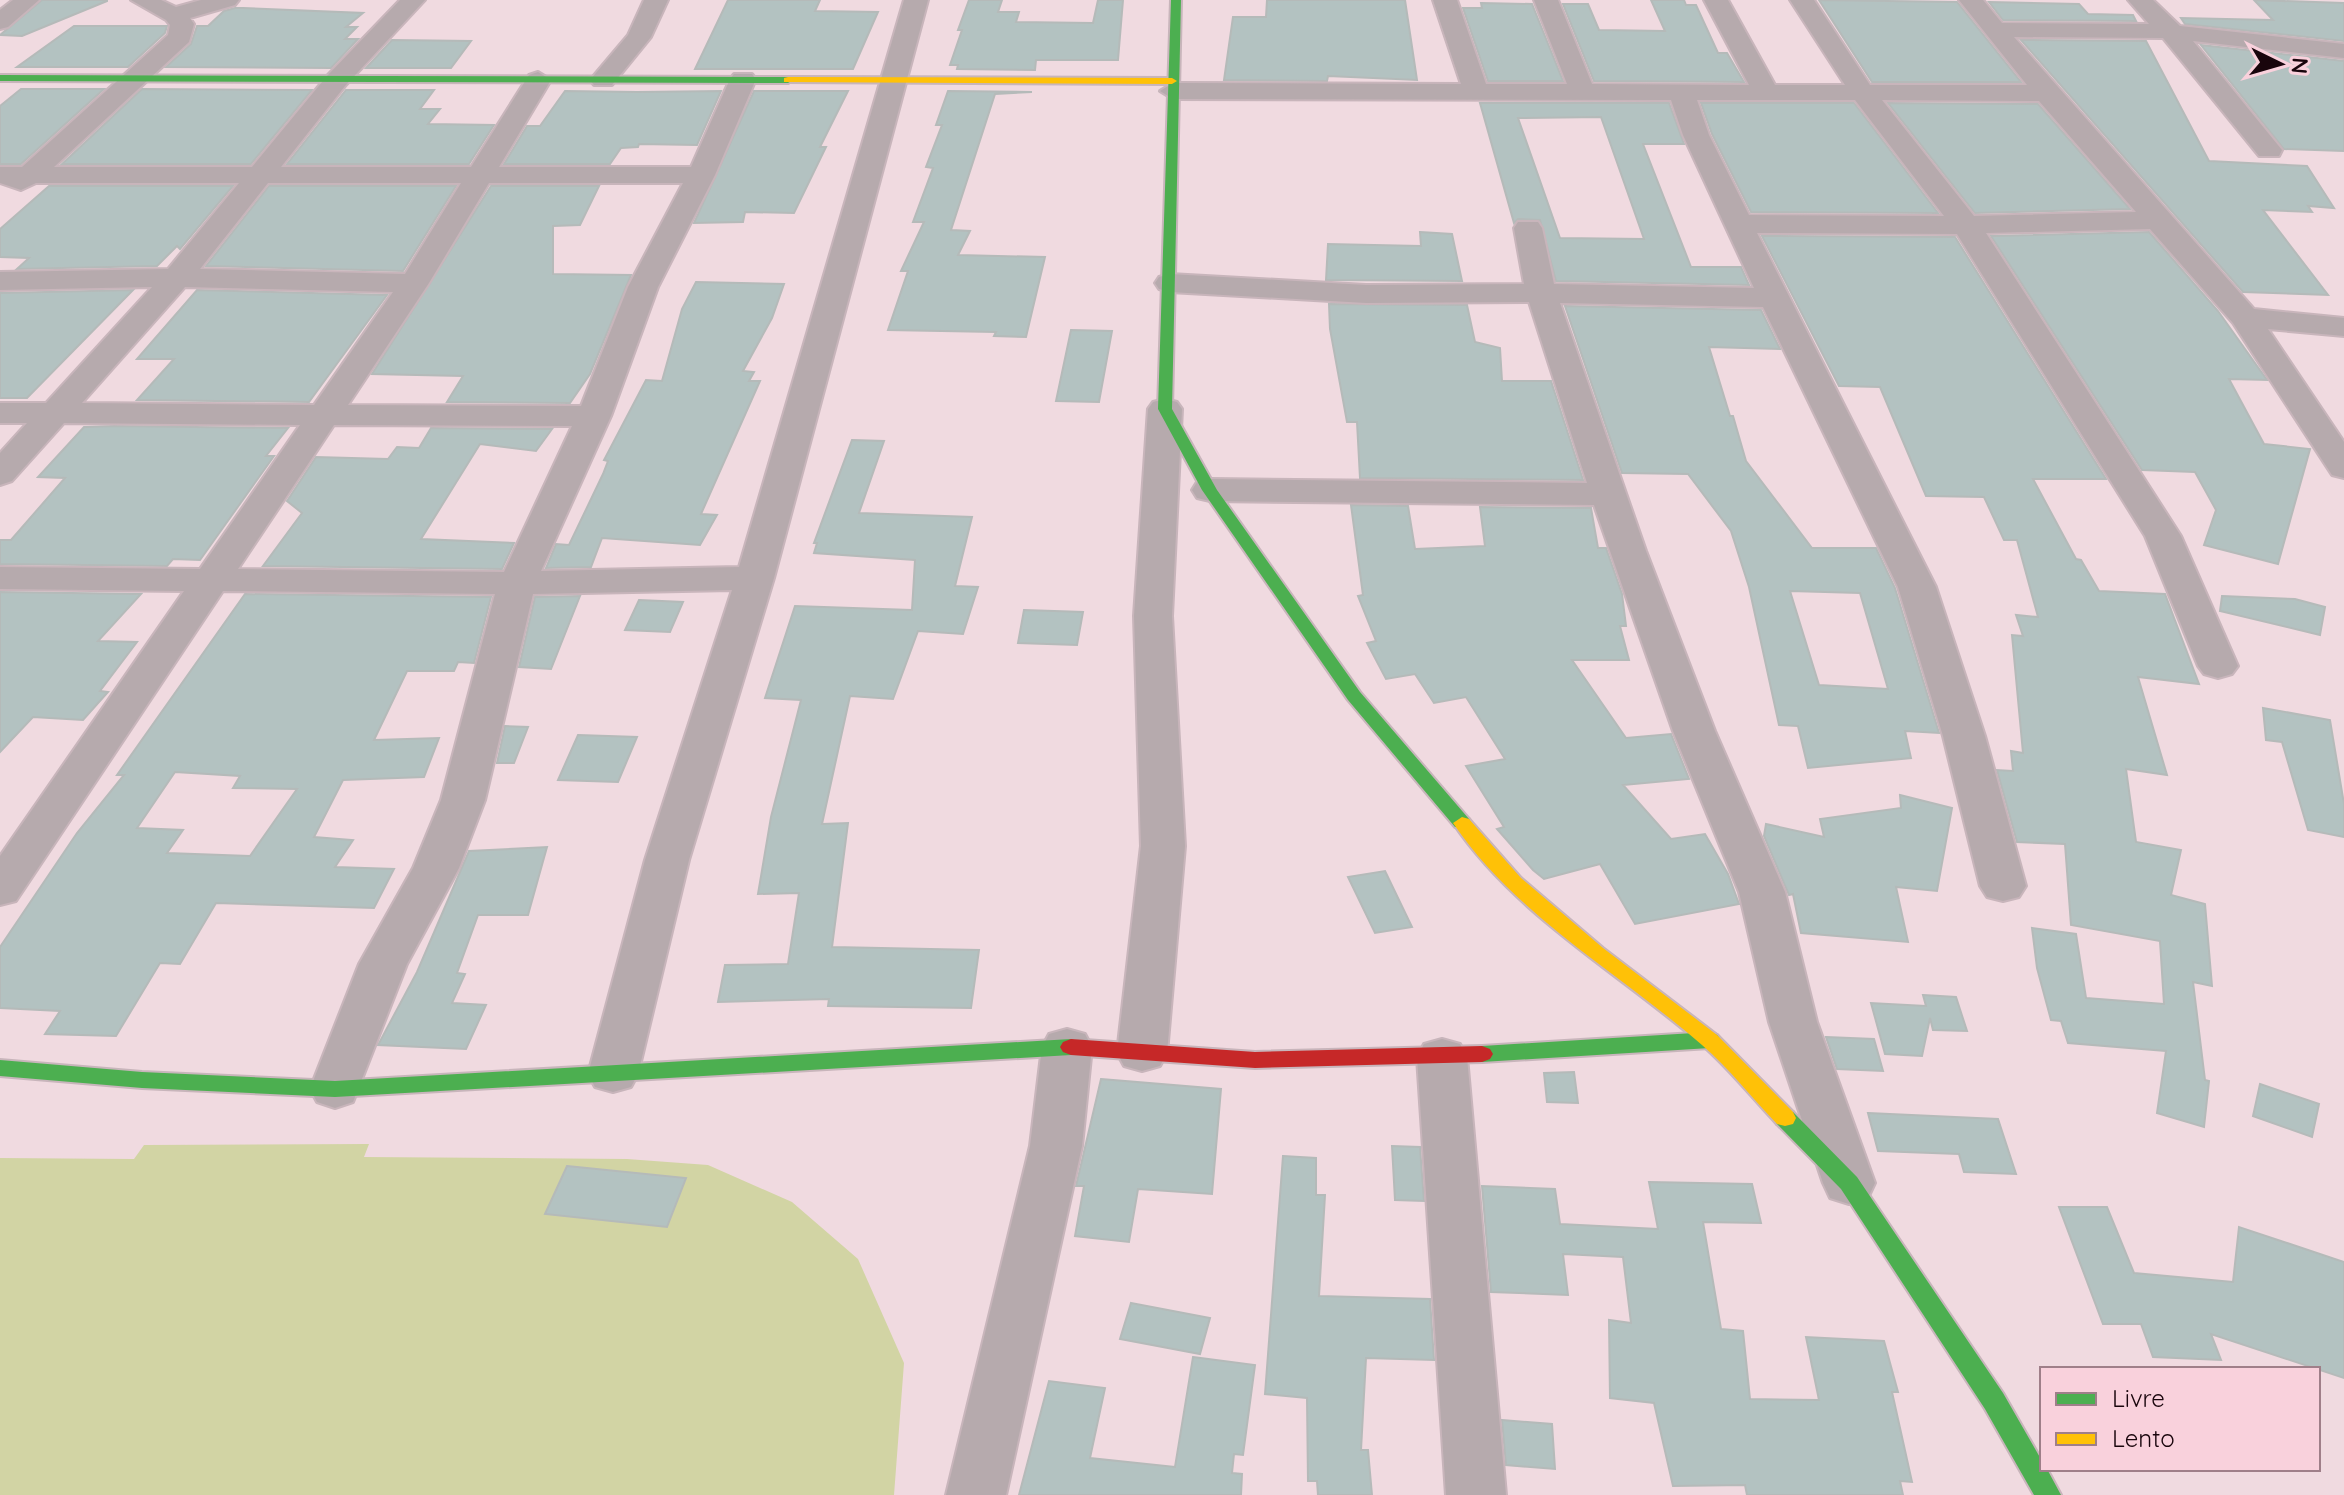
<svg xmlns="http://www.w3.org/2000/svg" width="2344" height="1495" viewBox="0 0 2344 1495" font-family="Quicksand,sans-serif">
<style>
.green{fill:#d2d4a4}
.building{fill:#b3c2c1;stroke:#b5bab9;stroke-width:2;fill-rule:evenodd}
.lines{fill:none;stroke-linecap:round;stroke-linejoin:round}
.street-casing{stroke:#c8b5bb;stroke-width:4}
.fast-casing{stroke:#c8b5bb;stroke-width:4}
.slow-casing{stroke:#c8b5bb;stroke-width:4}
.jam-casing{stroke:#c8b5bb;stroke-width:4}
.street{fill:#b6aaad;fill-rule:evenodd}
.fast{fill:#4caf50;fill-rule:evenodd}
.slow{fill:#ffc107;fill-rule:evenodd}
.jam{fill:#c62828;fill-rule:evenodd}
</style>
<rect width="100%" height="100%" fill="#f0dae0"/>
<polygon class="green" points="369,1144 364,1157 627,1159 708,1165 792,1202 858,1259 904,1363 894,1495 0,1495 0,1158 134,1159 144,1145"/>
<g class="building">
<polygon points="42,0 107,0 107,1 22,36 0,35"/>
<polygon points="728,0 820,0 815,11 878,12 853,69 695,69"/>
<polygon points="969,0 1002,0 998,12 1019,12 1016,22 1093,23 1098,0 1123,0 1118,60 1036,60 1035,70 957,69 958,65 950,65 962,30 958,30"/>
<polygon points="1267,0 1405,0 1417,80 1328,76 1327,81 1224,80 1233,17 1266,17"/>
<polygon points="1651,0 1684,0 1686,5 1696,5 1718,53 1727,53 1744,82 1594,81 1563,4 1588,4 1599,30 1665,31"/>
<polygon points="1819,0 1957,2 2021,82 1872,82"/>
<polygon points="2254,0 2344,3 2344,41 2185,24 2181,18 2273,20"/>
<polygon points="1989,2 2079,4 2088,14 2133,15 2136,21 2003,20"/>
<polygon points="1481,3 1532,4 1563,81 1488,81 1463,8 1482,8"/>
<polygon points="235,8 243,8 363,13 346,27 357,27 345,39 358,39 331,68 166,67 191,44 197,26 208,26 224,11"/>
<polygon points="74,26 167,26 165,33 128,67 17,67"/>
<polygon points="392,40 471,41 451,68 366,68"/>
<polygon points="2021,40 2146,41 2209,161 2307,166 2334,208 2308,206 2312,212 2263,210 2328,295 2243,292"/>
<polygon points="2201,45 2344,61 2344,151 2284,149"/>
<polygon points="21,89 104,89 21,164 0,164 0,106"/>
<polygon points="142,89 312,90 251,164 62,164"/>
<polygon points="346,90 434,90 420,109 440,109 428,124 494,125 469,164 287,164"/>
<polygon points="565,91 637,92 721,91 697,145 639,144 638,147 621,148 610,164 504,164 527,126 540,126"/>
<polygon points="754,91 848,91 820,147 826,147 794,213 745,212 743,222 694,223"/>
<polygon points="948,91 1032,92 995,94 951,230 970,231 958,255 1045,257 1026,337 994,336 996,332 888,330 908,271 901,271 924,222 913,222 933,168 926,167 942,125 936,125"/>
<path d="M1480,103h189l15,41h-41l48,123h50l8,18 -193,-4 -16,-61 -22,-1 -4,4zM1601,117l43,122 -84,-1 -42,-120z"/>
<polygon points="1701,103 1854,103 1938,213 1751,212 1712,134"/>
<polygon points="1888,103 2038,104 2130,209 1975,213"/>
<polygon points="49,186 233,186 180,249 177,246 157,266 17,269 29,258 0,257 0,229"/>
<polygon points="269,186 456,186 403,271 206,266"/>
<polygon points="491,186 599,186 580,225 553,226 553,274 631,275 590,374 570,403 447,402 463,376 372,374"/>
<polygon points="1420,232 1452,234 1462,281 1326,280 1328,244 1421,246"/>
<polygon points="2149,232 2218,311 2267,380 2229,379 2264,444 2310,449 2278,564 2204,545 2216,510 2195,472 2142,470 1991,236"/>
<polygon points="1762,236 1955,237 2106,479 2033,479 2076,559 2081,560 2099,591 2165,594 2199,684 2138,677 2167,775 2126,769 2136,842 2181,850 2171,895 2205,904 2212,986 2193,982 2205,1080 2209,1081 2204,1127 2157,1113 2166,1051 2068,1043 2061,1021 2051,1020 2037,968 2032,928 2076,934 2086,998 2164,1004 2160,941 2071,925 2065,844 2017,842 1997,770 2013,771 2011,751 2023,753 2012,635 2023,636 2016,615 2038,617 2017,540 2004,540 1984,497 1926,496 1880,387 1839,386"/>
<polygon points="696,282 784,284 772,318 743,371 754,372 749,381 760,381 701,514 717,515 700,545 602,538 591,567 546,568 556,544 569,545 603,474 608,461 604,460 646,380 662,381 682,309"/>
<polygon points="133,290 27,398 0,398 0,293"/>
<polygon points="197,290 387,295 309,402 137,400 174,359 137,359"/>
<polygon points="1329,304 1467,305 1475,342 1500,348 1502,381 1551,381 1583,480 1360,478 1357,422 1347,422 1330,329"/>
<path d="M1565,306l196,4 19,39 -71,-2 21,69h3l13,45 66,87h64l19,40 44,145 -34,-2 6,27 -103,10 -10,-42 -19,-1 -30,-138 -18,-56 -43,-57 -66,-1zM1790,591l70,2 28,96 -69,-4z"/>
<polygon points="1071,330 1112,331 1099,402 1056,401"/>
<polygon points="84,427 114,426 288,428 266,456 274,456 200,560 173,559 167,566 0,564 0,540 11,540 65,478 38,477"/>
<polygon points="431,428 552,429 536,451 480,444 421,539 514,543 502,569 263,566 302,513 287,501 316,457 388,459 397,447 419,448"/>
<polygon points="852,440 884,441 859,513 972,517 955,586 978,587 963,634 918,631 893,699 850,696 822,824 848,823 832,947 979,950 971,1008 828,1006 829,999 718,1002 725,965 788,964 799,893 758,894 771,817 801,700 765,698 795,606 912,610 915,560 814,553 817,543 814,543"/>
<polygon points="1351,505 1408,506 1415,549 1485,546 1480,507 1591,508 1598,548 1606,548 1622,594 1626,626 1620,626 1629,660 1572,660 1626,738 1671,734 1689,779 1623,785 1671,839 1705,834 1728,874 1739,904 1635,924 1600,864 1544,879 1533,870 1497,829 1504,827 1466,766 1505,759 1466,697 1434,703 1415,674 1386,679 1367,643 1376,641 1358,596 1363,595"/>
<polygon points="0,592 141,594 98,641 137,642 100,691 108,692 83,720 33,717 0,752"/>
<path d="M245,594l246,3 -17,66 -16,-1 -4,9h-47l-33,69 65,-2 -15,39 -81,3 -29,57 39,3 -18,27 59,2 -20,39 -158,-5 -36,61 -20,-1 -44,73 -71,-2 15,-23 -60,-3v-61l77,-114 47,-58h-7zM175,772l65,4 -7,12 64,1 -47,67 -83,-3 16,-23 -46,-2z"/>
<polygon points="580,596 551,669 519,667 535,597"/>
<polygon points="2222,596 2295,599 2325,607 2320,635 2220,611"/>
<polygon points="639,600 683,602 670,632 625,630"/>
<polygon points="1024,610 1083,612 1077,645 1018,643"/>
<polygon points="2263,708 2330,720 2344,804 2344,837 2308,830 2282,742 2266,740"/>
<polygon points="505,726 528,727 514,763 497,763"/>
<polygon points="578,735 637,737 618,782 558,780"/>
<polygon points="1900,795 1952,808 1937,891 1896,887 1908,942 1801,933 1793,894 1789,895 1764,836 1766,824 1824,837 1820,819 1901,808"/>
<polygon points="547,847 528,915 478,915 457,973 465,974 452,1003 486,1005 466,1049 378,1045 417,972 469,851"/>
<polygon points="1385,871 1412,927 1375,933 1348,877"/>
<polygon points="1923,995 1956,997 1967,1031 1933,1030 1930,1018 1922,1056 1885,1054 1871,1003 1926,1006"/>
<polygon points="1826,1037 1874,1039 1883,1071 1837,1069"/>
<polygon points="1574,1072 1578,1103 1547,1102 1544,1073"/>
<polygon points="1101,1079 1221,1089 1212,1194 1138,1189 1129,1242 1075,1236 1084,1186 1076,1186"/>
<polygon points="2260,1084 2319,1104 2312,1137 2253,1116"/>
<polygon points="1868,1113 1998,1119 2016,1174 1964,1172 1959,1154 1878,1151"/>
<polygon points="1392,1146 1420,1147 1424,1201 1395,1200"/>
<polygon points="1283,1156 1316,1158 1316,1195 1325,1195 1319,1296 1430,1299 1434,1360 1366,1358 1361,1450 1368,1450 1372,1495 1318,1495 1317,1481 1308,1481 1307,1398 1265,1394"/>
<polygon points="567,1166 686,1178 667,1227 545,1214"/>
<polygon points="1649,1182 1752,1184 1761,1223 1703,1222 1721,1329 1743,1331 1750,1399 1819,1400 1806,1337 1884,1341 1898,1392 1892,1392 1912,1482 1900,1481 1903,1495 1747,1495 1745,1485 1673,1486 1654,1403 1610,1398 1609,1320 1631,1323 1623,1257 1563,1254 1568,1295 1491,1292 1482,1186 1555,1189 1560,1224 1658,1229"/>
<polygon points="2059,1207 2107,1207 2134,1273 2233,1282 2239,1227 2344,1262 2344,1378 2211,1334 2221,1360 2153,1357 2141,1324 2103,1324"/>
<polygon points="1131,1303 1210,1318 1200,1354 1120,1339"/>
<polygon points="1193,1357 1255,1365 1243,1455 1234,1454 1232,1473 1242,1474 1241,1495 1019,1495 1049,1381 1105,1388 1090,1458 1175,1467"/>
<polygon points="1502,1420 1552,1424 1555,1469 1506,1465"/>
</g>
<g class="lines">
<defs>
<g id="street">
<polygon points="13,0 39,0 8,27 0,29 0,10"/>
<path d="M131,0h30l15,7 25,-7h38l-4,5 -45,13 4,6 -5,18 -135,125h198l75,-91 73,-76h25l-80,86 -64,81h190l58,-92 9,-3 13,8 -52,87h192l39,-88 4,-5h18l4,5 -41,96 -57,112 -47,129 -70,155 198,-4 165,-567h24l-154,578 -85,282 -51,214 -7,13 -18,5 -18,-5 -7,-13 57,-214 87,-270 -199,4 -48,206 -26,68 -52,96 -54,138 -18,6 -18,-6 -7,-13 49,-125 54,-96 28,-68 54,-206 -272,-3 -207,310 -16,4v-49l184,-265 -184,-2v-22l200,2 100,-144 -236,-2 -52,58 -12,4v-32l27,-30h-27v-20h46l106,-116 -152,3v-18l168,-3 71,-86h-203l-15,7 -21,-7v-16h22l146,-132 2,-10 -4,-5zM268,183h193l-56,91 -205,-5zM489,183h194l-55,104 -47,119 -233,-1 81,-122zM185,287l208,5 -79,113 -232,-2zM334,425l238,1 -68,146 -266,-3z"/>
<polygon points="644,0 668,0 651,37 612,85 594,85 590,80 628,35"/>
<path d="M1433,0h24l29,84h81l-33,-84h24l34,84 157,1 -45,-85h24l47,85h70l-55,-85h24l56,85h157l-68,-85h24l19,23 147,1 -21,-24h25l27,26 164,18v14l-151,-17 89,109 -3,6h-20l-96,-118 -149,-1 240,272 90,9v18l-76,-7 76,113v36l-12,-3 -99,-152 -83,-94 -164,4 195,303 57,130 -6,8 -14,4 -14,-4 -6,-8 -53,-130 -188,-302 -200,-1 179,354 49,149 41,150 -7,11 -16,4 -16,-4 -7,-11 -37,-150 -45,-149 -135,-280 -203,-4 86,248 69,180 70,161 32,130 58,161 -7,15 -19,6 -19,-6 -7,-15 -54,-161 -30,-130 -66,-161 -79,-226 -384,-4 -13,-3 -5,-8 5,-8 13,-3 377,4 -58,-181 -163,1 -196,-11 -11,-3 -4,-6 4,-6 11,-3 196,11 158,-1 -10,-56 4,-6h20l4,6 12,56 200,4 -71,-153 -12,-35 -498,-1 -13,-8 13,-8 288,1zM1697,100h158l89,116 -195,-1 -40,-80zM1882,100l157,1 97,111 -162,4z"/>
<polygon points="1165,399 1177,402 1182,409 1172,616 1185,846 1167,1053 1160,1066 1142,1071 1124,1066 1117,1053 1141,846 1134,616 1148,409 1153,402"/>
<polygon points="1067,1029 1085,1034 1092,1047 1082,1146 1006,1495 946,1495 1030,1146 1042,1047 1049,1034"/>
<polygon points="1442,1039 1460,1044 1467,1057 1506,1495 1446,1495 1417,1057 1424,1044"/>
</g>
<g id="fast">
<polygon points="1171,0 1181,0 1172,409 1217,490 1360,692 1469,819 1471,823 1469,827 1455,827 1348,700 1202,490 1158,409"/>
<polygon points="0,75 788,77 793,80 788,83 0,81"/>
<polygon points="1710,1032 1717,1035 1721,1040 1717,1045 1710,1048 1482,1062 1474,1059 1471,1054 1474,1049 1482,1046"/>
<polygon points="1071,1039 1079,1042 1082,1047 1079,1052 1071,1055 335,1097 142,1088 0,1076 0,1060 142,1072 335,1081"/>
<polygon points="1785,1110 1793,1112 1857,1177 2003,1393 2042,1461 2042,1469 2047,1469 2061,1495 2034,1495 1985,1409 1841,1189 1777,1124 1774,1118 1777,1112"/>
</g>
<g id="slow">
<polygon points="788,77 1172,78 1177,81 1172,84 784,82 784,78"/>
<path d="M1462,817l7,2 52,59 82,70 114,87 76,77 3,6 -3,6 -8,2 -8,-2c-25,-26 -48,-56 -75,-79 -84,-73 -186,-129 -249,-222z"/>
</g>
<polygon id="jam" points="1071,1039 1255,1052 1482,1046 1490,1049 1493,1054 1490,1059 1482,1062 1255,1068 1071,1055 1063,1052 1060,1047 1063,1042"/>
</defs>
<use href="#street" class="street-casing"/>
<use href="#fast" class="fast-casing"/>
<use href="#slow" class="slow-casing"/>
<use href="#jam" class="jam-casing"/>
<use href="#street" class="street"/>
<use href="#fast" class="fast"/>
<use href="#slow" class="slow"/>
<use href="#jam" class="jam"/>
</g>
<rect x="2040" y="1367" width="280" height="104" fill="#f9d1dc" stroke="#9f7f89" stroke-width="2"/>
<rect x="2056" y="1393" width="40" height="12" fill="#4caf50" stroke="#9f7f89" stroke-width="2"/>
<text x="2112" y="1407" font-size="24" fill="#19050c">Livre</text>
<rect x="2056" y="1433" width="40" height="12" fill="#ffc107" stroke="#9f7f89" stroke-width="2"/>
<text x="2112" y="1447" font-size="24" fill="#19050c">Lento</text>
<g transform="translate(2280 64) rotate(95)" stroke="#f9d1dc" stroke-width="6" paint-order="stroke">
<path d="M0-6L14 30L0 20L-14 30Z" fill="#19050c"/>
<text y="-12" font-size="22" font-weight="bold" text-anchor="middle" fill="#19050c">N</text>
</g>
</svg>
